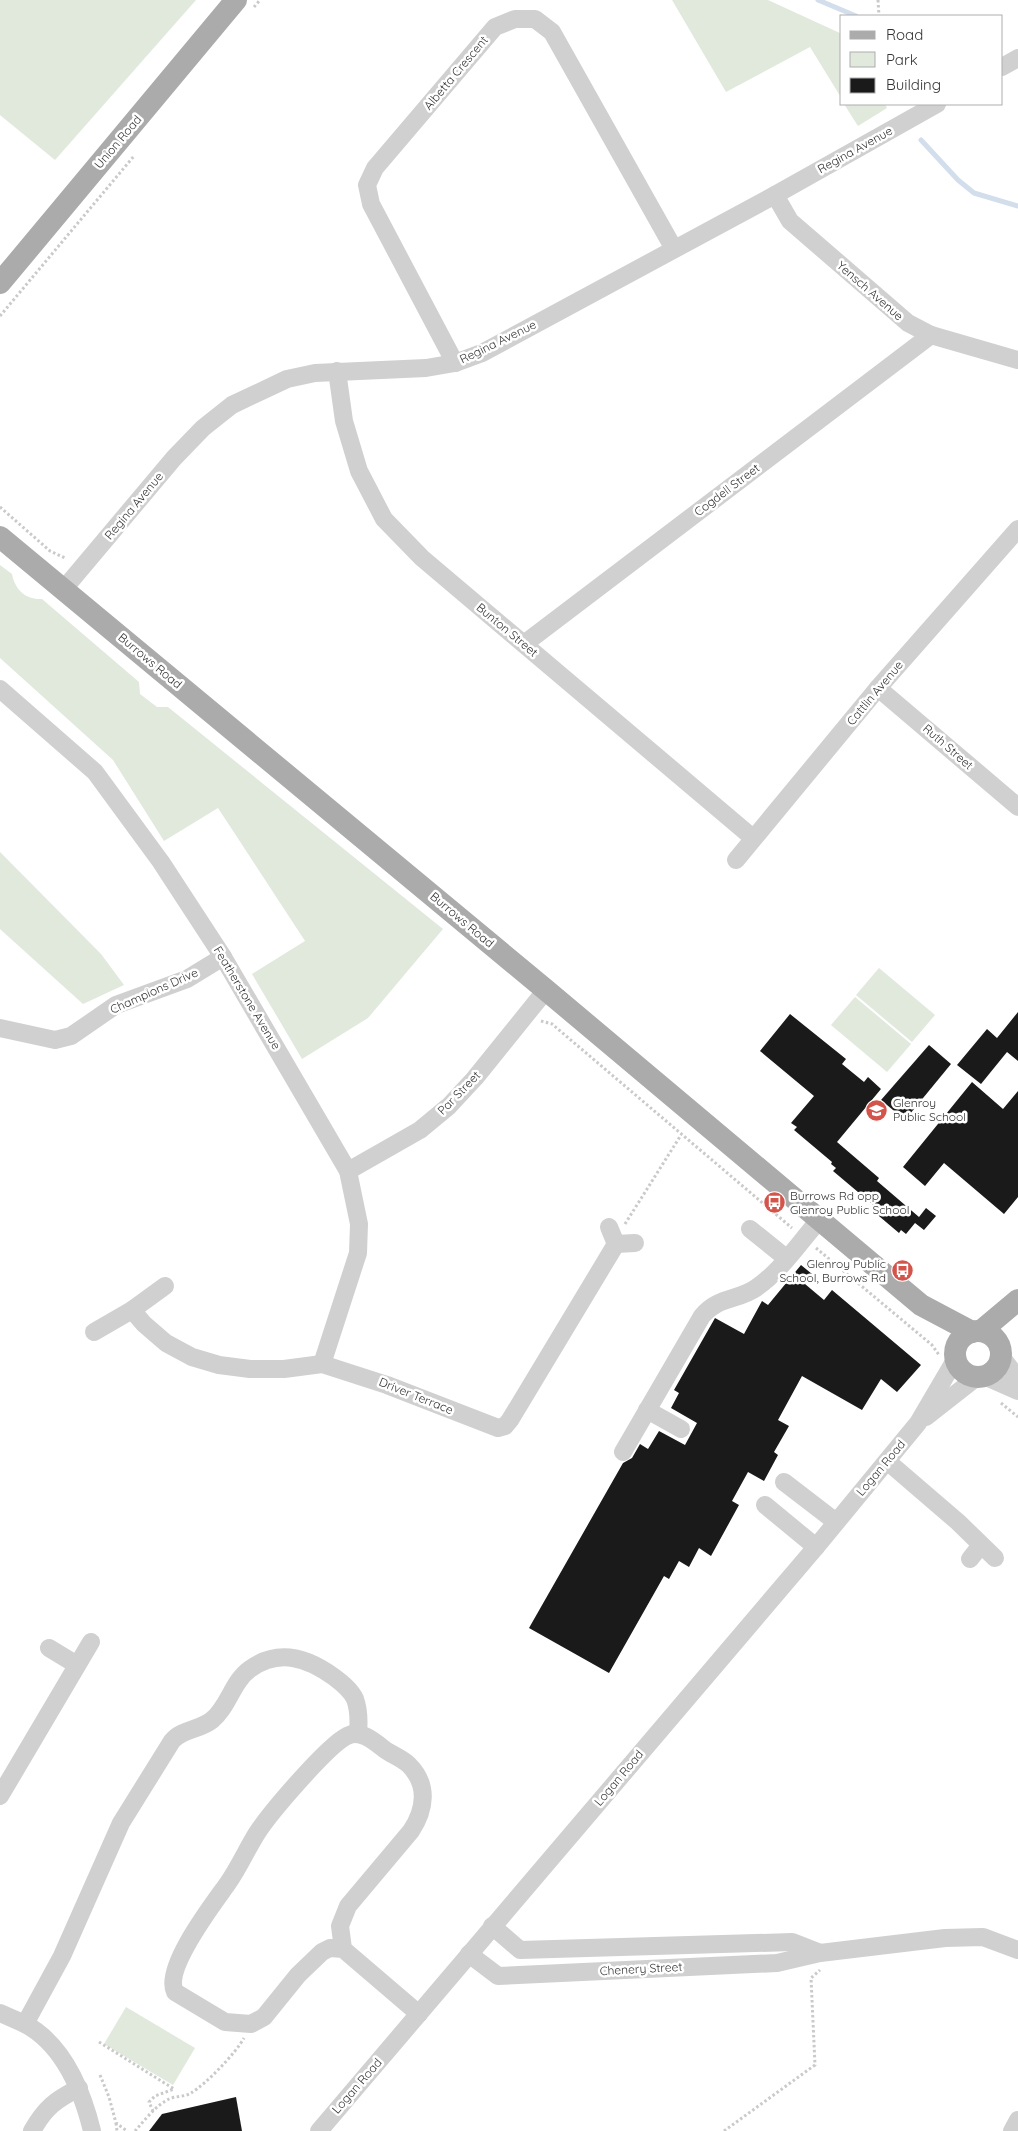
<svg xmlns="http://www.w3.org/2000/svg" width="1018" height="2131" viewBox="0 0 1018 2131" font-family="Quicksand,sans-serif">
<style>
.green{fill:#e1e9dd}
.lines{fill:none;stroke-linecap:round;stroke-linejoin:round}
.stream{stroke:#d2deeb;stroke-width:5}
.building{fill:#1a1a1a}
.path{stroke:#cacaca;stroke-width:3;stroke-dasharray:2.5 2.5;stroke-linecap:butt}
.minor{stroke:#d0d0d0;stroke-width:18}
.major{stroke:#ababab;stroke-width:22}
.labels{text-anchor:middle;stroke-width:5;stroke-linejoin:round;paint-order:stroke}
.street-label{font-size:12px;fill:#333;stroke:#fff}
.poi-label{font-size:12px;fill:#333;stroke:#fff;text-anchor:start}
</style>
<rect width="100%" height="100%" fill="#fff"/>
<g class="green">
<polygon points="0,0 196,0 55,160 0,115"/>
<polygon points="672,0 768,0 842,34 842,99 810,47 726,92"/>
<polygon points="844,104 885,104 887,108 858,126"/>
<path d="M0,565l12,9c3,16 14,26 30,25l97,83 1,12 17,13h11l275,222 -75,89 -66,41 -50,-85 53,-33 -87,-133 -54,33 -51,-81 -113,-102z"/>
<polygon points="0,852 101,954 124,985 83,1004 0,929"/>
<polygon points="879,968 935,1015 912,1042 856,995"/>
<polygon points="855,997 911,1044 887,1072 831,1025"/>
<polygon points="126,2007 195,2048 173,2085 104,2044"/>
</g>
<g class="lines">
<g class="stream">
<polyline points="818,0 856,16"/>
<polyline points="921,140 958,180 974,193 1018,206"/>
</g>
</g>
<g class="building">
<polygon points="1018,1012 1018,1061 1007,1052 981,1084 957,1065 987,1029 997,1038"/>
<polygon points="790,1014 846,1059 842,1064 864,1082 868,1077 881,1089 837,1142 879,1178 877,1181 919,1217 926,1208 936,1216 924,1230 915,1223 906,1234 901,1230 899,1233 873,1211 876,1208 871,1203 833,1171 836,1168 831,1164 832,1162 794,1130 797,1127 791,1123 814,1096 760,1051"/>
<polygon points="929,1045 951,1064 905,1120 881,1100"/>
<polygon points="972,1082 1003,1109 1018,1091 1018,1197 1004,1214 944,1163 925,1186 903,1167"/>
<polygon points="801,1265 812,1274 805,1284 824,1300 832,1290 921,1365 897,1392 881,1379 862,1410 802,1376 778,1420 789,1426 774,1452 778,1455 764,1481 748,1472 732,1501 739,1505 711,1556 699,1548 689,1567 679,1561 669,1579 664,1576 609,1673 529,1628 623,1463 632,1458 640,1444 648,1449 659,1431 685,1445 697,1423 671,1408 679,1393 674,1390 715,1318 744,1334 762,1301 768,1305"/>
<polygon points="236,2097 242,2131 149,2131 162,2114"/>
</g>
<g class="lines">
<g class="path">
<polyline points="878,0 879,16"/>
<polyline points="254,7 260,0"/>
<polyline points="0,316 134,156"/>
<polyline points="0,507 50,551 65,558"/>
<polyline points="541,1021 552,1024 792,1228"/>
<polyline points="625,1224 681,1135"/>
<polyline points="816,1248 932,1345 939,1355"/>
<polyline points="1001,1403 1018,1417"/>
<polyline points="99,2042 174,2089 155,2096 149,2102 153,2111"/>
<polyline points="100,2075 109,2097 116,2123 127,2131"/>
<polyline points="116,2123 117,2131"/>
<path d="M135,2131c10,-11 20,-25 34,-32 6,-3 16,-2 22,-6 14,-8 45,-40 53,-55"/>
<polyline points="724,2131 815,2065 811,1978 820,1970"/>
</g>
<g class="minor">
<polyline points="1002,67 1018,58"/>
<polyline points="775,195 790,221 908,323 931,335 1018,360"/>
<polyline points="455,363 371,204 367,185 375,168 495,27 515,19 535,19 552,32 674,249"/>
<polyline points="337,371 344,421 359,471 384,519 422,558 753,838"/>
<polyline points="63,590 174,458 203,428 232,405 287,379 315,373 426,368 455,363 482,353 775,195 937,104"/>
<polyline points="524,644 931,335"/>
<polyline points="878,688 1018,807"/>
<polyline points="0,689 95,772 161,862 223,957 348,1171 359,1224 358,1253 322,1364"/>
<polyline points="736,860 878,688 1018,529"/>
<polyline points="0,1028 55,1040 71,1036 116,1005 187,979 223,957"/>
<polyline points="348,1171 420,1130 449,1106 475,1078 546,990"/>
<polyline points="609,1227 616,1244"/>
<polyline points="750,1229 786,1258"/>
<polyline points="616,1244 635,1243"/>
<polyline points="132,1310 144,1324 166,1343 192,1357 219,1365 250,1369 284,1369 322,1364 387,1385 498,1428 505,1426 510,1420 616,1244"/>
<polyline points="94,1332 132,1310 165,1286"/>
<polyline points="1001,1356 1018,1379"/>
<polyline points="984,1376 1018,1391"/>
<polyline points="647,1410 681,1429"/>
<polyline points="926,1417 977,1377"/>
<path d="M623,1452l79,-136c17,-20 35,-15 54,-28 25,-17 44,-46 64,-69"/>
<polyline points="887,1461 958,1522 995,1558"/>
<polyline points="784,1482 836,1522"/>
<polyline points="765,1505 816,1547"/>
<polyline points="970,1559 981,1545"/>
<polyline points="49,1648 77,1665"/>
<polyline points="0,1796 91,1642"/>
<polyline points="492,1926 520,1950 792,1942 820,1953"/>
<path d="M343,1949l-3,-23 8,-20 63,-75c14,-21 18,-46 -2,-66 -7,-7 -17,-10 -25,-16 -10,-8 -24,-20 -37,-13 -20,10 -77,77 -90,97 -10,16 -18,34 -29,50 -14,20 -65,85 -53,109l50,30 26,2 13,-7 34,-42 24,-23 8,-4 13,1 76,65"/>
<polyline points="469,1954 498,1976 777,1963 820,1953 945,1938 983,1937 1018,1950"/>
<polyline points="0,2013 25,2024"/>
<path d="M32,2131c13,-23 23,-31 47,-43"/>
<path d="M92,2131c-10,-41 -28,-86 -67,-107l37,-68 59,-133 51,-82c10,-12 28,-11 40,-21 17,-14 20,-38 38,-51 29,-21 58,-11 84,8 8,6 17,13 21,22 4,11 4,23 3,34"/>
<polyline points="319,2131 816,1547 918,1423 955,1360"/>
<polyline points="1012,2131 1018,2120"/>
</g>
<g class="major">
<polyline points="0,283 236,0"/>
<polyline points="0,537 546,990 921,1305 972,1332"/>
<circle cx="978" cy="1354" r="23"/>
<polyline points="981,1331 1018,1300"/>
</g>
</g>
<defs>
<symbol id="school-disc" viewBox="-11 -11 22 22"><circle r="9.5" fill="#d4544b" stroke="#fff"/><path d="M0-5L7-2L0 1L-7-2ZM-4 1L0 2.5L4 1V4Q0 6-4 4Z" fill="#fff"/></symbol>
<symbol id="bus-disc" viewBox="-11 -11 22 22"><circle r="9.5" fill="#d4544b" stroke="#fff"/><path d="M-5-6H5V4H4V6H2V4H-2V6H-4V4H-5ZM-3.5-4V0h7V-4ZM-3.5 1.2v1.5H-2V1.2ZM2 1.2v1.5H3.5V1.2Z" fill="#fff"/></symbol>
</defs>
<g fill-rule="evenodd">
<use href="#school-disc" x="864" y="1098" width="25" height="25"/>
<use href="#bus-disc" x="762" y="1190" width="25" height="25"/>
<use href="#bus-disc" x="890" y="1258" width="25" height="25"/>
</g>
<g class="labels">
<g class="street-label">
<text transform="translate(456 73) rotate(-50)" y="4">Albetta Crescent</text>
<text transform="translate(118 142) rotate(-50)" y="4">Union Road</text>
<text transform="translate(855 150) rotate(-29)" y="4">Regina Avenue</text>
<text transform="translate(870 291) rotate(41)" y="4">Yensch Avenue</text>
<text transform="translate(498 342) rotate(-26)" y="4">Regina Avenue</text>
<text transform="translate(727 490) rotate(-37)" y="4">Cogdell Street</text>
<text transform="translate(134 506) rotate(-50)" y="4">Regina Avenue</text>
<text transform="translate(507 630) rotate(40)" y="4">Bunton Street</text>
<text transform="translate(150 661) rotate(40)" y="4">Burrows Road</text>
<text transform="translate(875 693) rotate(-50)" y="4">Cattlin Avenue</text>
<text transform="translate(948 747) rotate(41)" y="4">Ruth Street</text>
<text transform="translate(462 920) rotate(40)" y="4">Burrows Road</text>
<text transform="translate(154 991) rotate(-24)" y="4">Champions Drive</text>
<text transform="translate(247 998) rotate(59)" y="4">Featherstone Avenue</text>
<text transform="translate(459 1093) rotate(-46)" y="4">Par Street</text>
<text transform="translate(416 1396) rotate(22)" y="4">Driver Terrace</text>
<text transform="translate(881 1468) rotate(-50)" y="4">Logan Road</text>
<text transform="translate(619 1778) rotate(-50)" y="4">Logan Road</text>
<text transform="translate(641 1969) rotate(-3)" y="4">Chenery Street</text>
<text transform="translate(357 2086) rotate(-49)" y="4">Logan Road</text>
</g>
<g class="poi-label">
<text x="893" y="1107">Glenroy<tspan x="893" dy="14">Public School</tspan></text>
<text x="790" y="1200">Burrows Rd opp<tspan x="790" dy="14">Glenroy Public School</tspan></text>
<text x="886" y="1268" text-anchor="end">Glenroy Public<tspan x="886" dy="14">School, Burrows Rd</tspan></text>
</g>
</g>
<rect x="840" y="15" width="162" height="90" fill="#ffffff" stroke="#adadad"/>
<rect x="850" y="31" width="25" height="8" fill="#ababab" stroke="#adadad"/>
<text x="886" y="40" font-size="15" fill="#333333">Road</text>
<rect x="850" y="52" width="25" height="15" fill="#e1e9dd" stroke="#adadad"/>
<text x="886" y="65" font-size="15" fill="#333333">Park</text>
<rect x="850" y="78" width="25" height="15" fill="#1a1a1a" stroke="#adadad"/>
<text x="886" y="90" font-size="15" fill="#333333">Building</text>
</svg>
